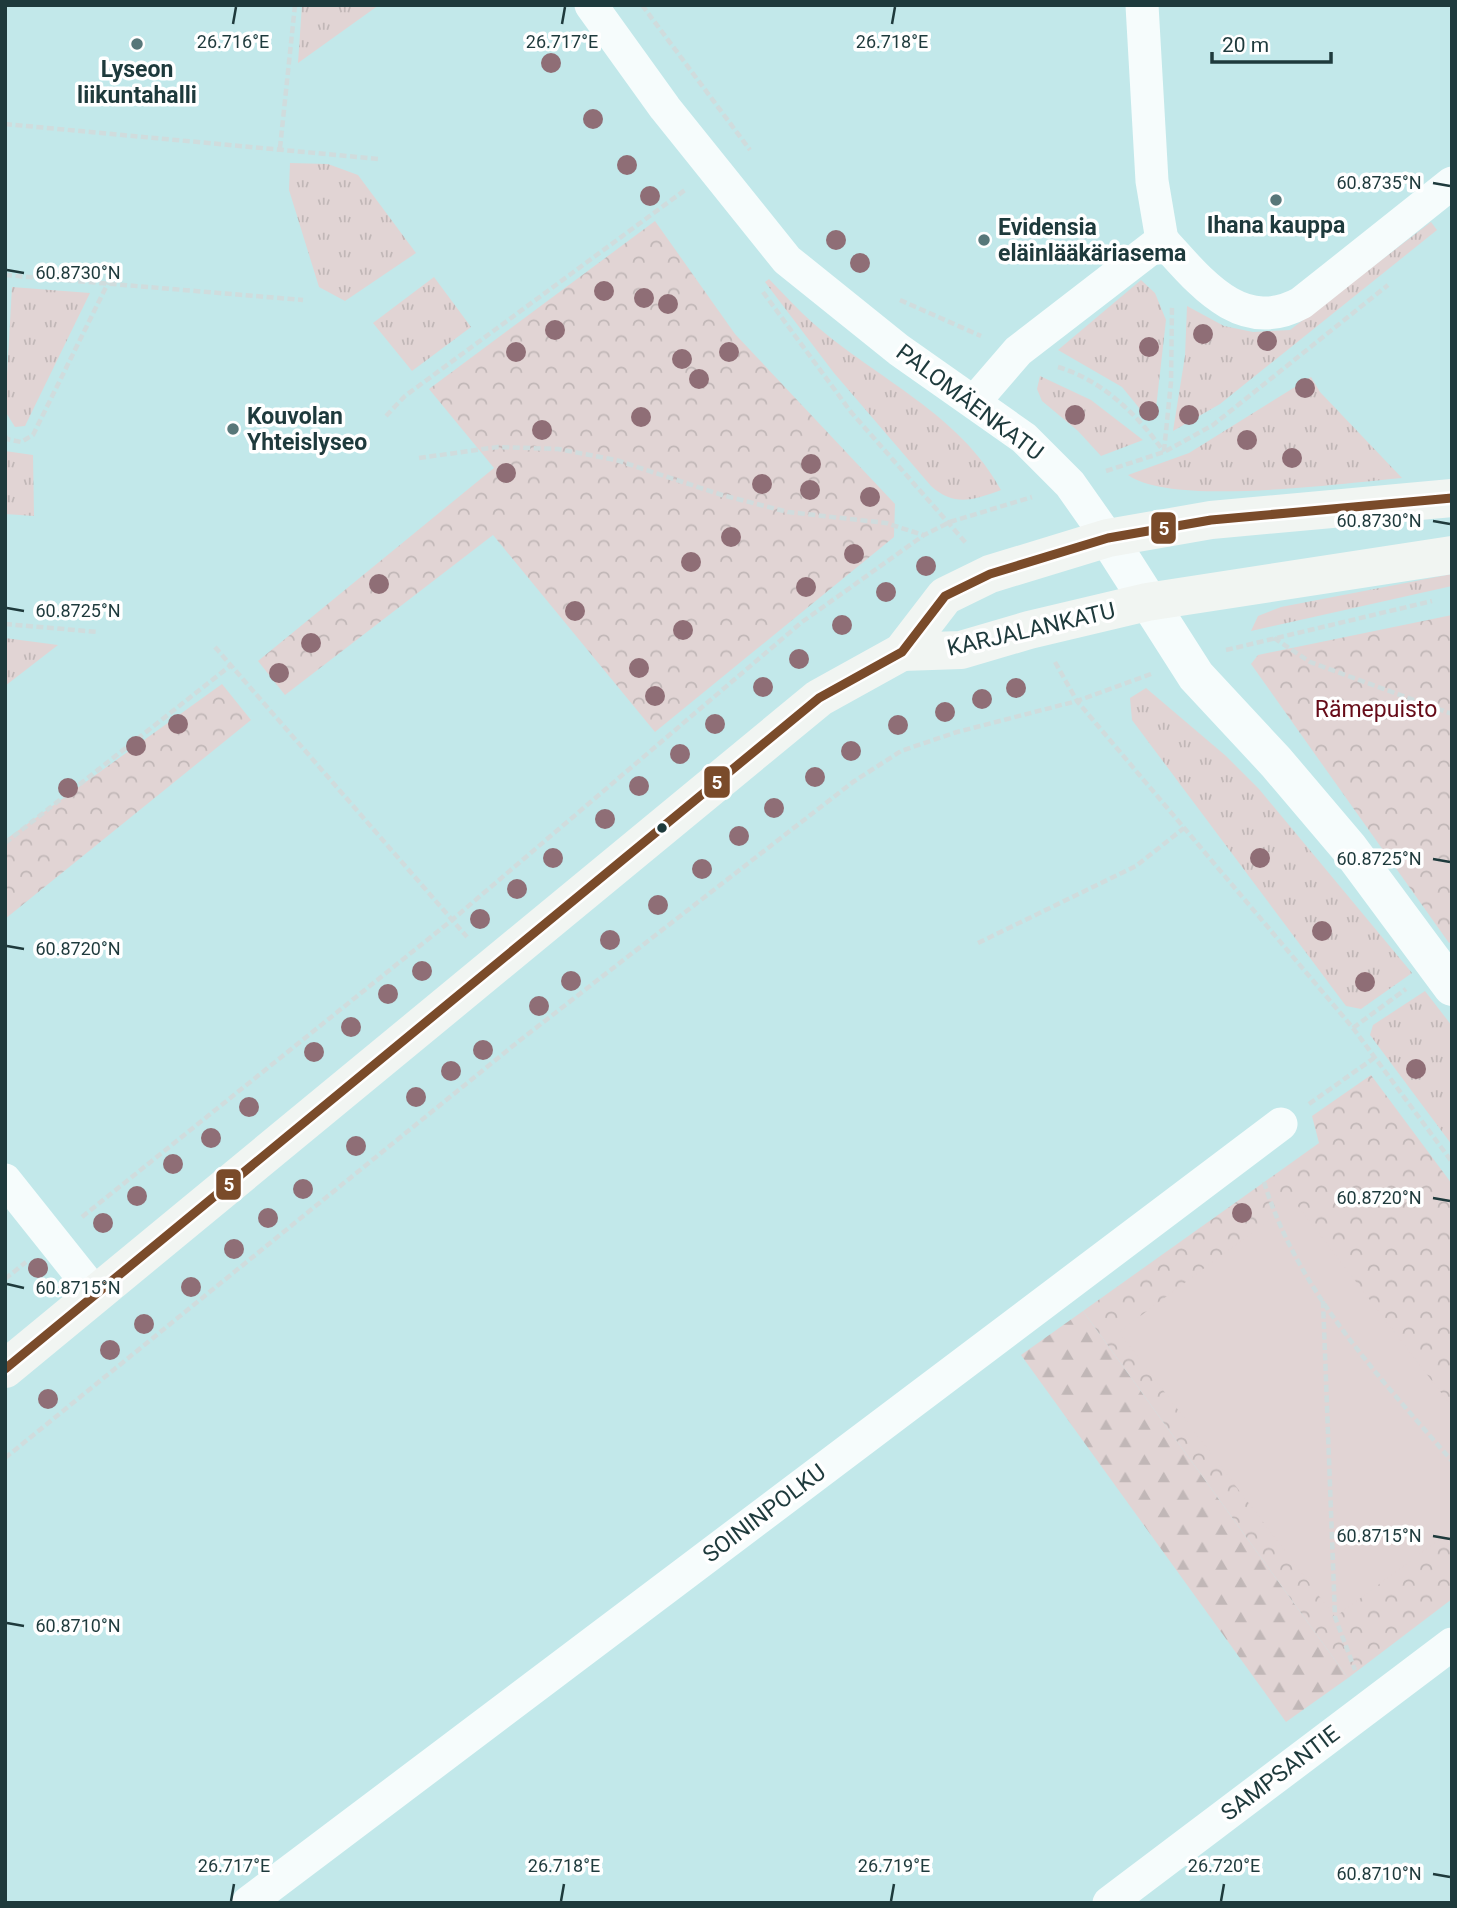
<svg xmlns="http://www.w3.org/2000/svg" width="1457" height="1908" viewBox="0 0 1457 1908" font-family="Roboto,sans-serif">
<style>
.grass{fill:url(#grass-tufts)}
.forest{fill:url(#forest-firs)}
.park{fill:url(#park-crowns)}
.garden{fill:#e1d4d4}
.lines{fill:none;stroke-linecap:round;stroke-linejoin:round}
.path{stroke:#d0dcdd;stroke-width:4.5;stroke-dasharray:7 3.5;stroke-linecap:butt}
.minor{stroke:#f6fcfc;stroke-width:33}
.tertiary{stroke:#f6fcfc;stroke-width:38}
.secondary{stroke:#f1f5f2;stroke-width:38}
.bus-1-casing{stroke:#fff;stroke-width:14}
.bus-1{stroke:#7a4b2a;stroke-width:9}
.tree{fill:#8f6e76}
.ticks{fill:none;stroke:#1e3a3c;stroke-width:2.5}
.poi-dot{fill:#577779;stroke:#fff;stroke-width:2.5}
.bus-dot{fill:#1e3a3c;stroke:#fff;stroke-width:2.5}
.labels{text-anchor:middle;stroke-width:7;stroke-linejoin:round;paint-order:stroke}
.poi-label{font-size:23px;font-weight:bold;fill:#1e3a3c;stroke:#fff}
.street-label{font-size:23px;fill:#1e3a3c;stroke:#fff}
.park-label{font-size:23px;fill:#660b18;stroke:#fff}
.ticks-label{font-size:18px;text-anchor:middle;fill:#1e3a3c;stroke:#fff;stroke-width:7;stroke-linejoin:round;paint-order:stroke}
.line-badge{stroke:#fff;stroke-width:2.5}
.badge-label{font-size:19px;text-anchor:middle;font-weight:bold;fill:#fff}
</style>
<defs>
<pattern id="grass-tufts" width="24" height="20" patternUnits="userSpaceOnUse" patternTransform="scale(1.75)"><rect width="24" height="20" fill="#e1d4d4"/><path d="M3 7l-1-3M5 7V3M7 7l1-3M15 17l-1-3M17 17v-4M19 17l1-3" fill="none" stroke="#c1b7b7"/></pattern>
<pattern id="forest-firs" width="22" height="20" patternUnits="userSpaceOnUse" patternTransform="scale(1.75)"><rect width="22" height="20" fill="#e1d4d4"/><path d="M5 1l3.5 6h-7zM16 11l3.5 6h-7z" fill="#c1b7b7"/></pattern>
<pattern id="park-crowns" width="20" height="18" patternUnits="userSpaceOnUse" patternTransform="scale(1.75)"><rect width="20" height="18" fill="#e1d4d4"/><path d="M2 6a3 3 0 1 1 6 0M12 15a3 3 0 1 1 6 0" fill="none" stroke="#c1b7b7"/></pattern>
</defs>
<rect width="100%" height="100%" fill="#c2e8ea"/>
<g class="grass">
<polygon points="302,5 379,5 298,63"/>
<polygon points="290,163 328,164 358,175 416,253 345,301 319,287 289,190"/>
<polygon points="1431,222 1437,230 1220,404 1173,431 1185,356 1187,306 1224,326 1253,332 1290,330"/>
<polygon points="434,277 471,327 412,371 373,323"/>
<path d="M769,279c15,15 29,31 45,45 63,55 146,90 187,166 -27,10 -47,17 -70,-4l-97,-113 -69,-91z"/>
<polygon points="1141,280 1155,293 1166,320 1155,417 1149,420 1122,387 1058,350"/>
<polygon points="12,287 90,293 25,426 15,427 5,411"/>
<polygon points="1040,376 1091,400 1143,440 1101,456 1078,431 1042,401 1037,389"/>
<path d="M1311,377l9,15 82,86c-59,5 -230,29 -274,-3l61,-22z"/>
<polygon points="5,451 33,455 34,516 5,514"/>
<polygon points="1452,574 1452,586 1251,631 1258,616 1281,607"/>
<polygon points="5,638 58,645 5,686"/>
<polygon points="1146,688 1226,756 1259,789 1412,973 1361,1009 1346,1006 1132,720 1130,698"/>
<polygon points="1425,991 1452,1026 1452,1145 1370,1035 1373,1025"/>
</g>
<polygon class="forest" points="1083,1311 1348,1678 1286,1722 1021,1355"/>
<g class="park">
<polygon points="655,221 735,334 895,504 894,537 655,732 493,535 285,695 258,661 494,468 429,389"/>
<polygon points="1452,615 1452,941 1449,943 1251,664 1258,655"/>
<polygon points="222,684 251,720 5,919 5,840"/>
<polygon points="1371,1075 1452,1184 1452,1599 1348,1678 1083,1311 1319,1143 1312,1116"/>
</g>
<polygon class="garden" points="1294,1201 1452,1407 1452,1530 1335,1617 1119,1332"/>
<g class="lines">
<g class="path">
<polyline points="642,5 750,150"/>
<polyline points="5,124 379,159"/>
<polyline points="280,148 295,5"/>
<polyline points="5,275 303,300"/>
<polyline points="763,292 851,412 966,543"/>
<polyline points="900,300 981,336"/>
<path d="M1058,367c44,13 80,48 106,85"/>
<polyline points="386,416 405,396 685,190"/>
<polyline points="5,436 7,439 21,442 33,435 108,283"/>
<polyline points="1164,451 1171,382 1172,306"/>
<polyline points="419,458 498,447 558,449 616,460 722,495 788,512 886,523 923,535"/>
<polyline points="1106,471 1164,452 1213,425 1388,285"/>
<polyline points="5,624 98,632"/>
<polyline points="1274,638 1310,662 1452,714"/>
<polyline points="215,647 467,937"/>
<polyline points="1226,650 1432,601"/>
<polyline points="1055,662 1077,701 1353,1028 1452,1162"/>
<polyline points="5,843 230,666"/>
<polyline points="978,943 1136,866 1184,828"/>
<polyline points="1353,1028 1406,989"/>
<polyline points="1309,1104 1374,1058"/>
<path d="M1264,1182c33,108 115,195 188,279"/>
<polyline points="82,1217 452,920 802,622 924,535 950,522 1032,497"/>
<polyline points="5,1279 26,1262"/>
<polyline points="1323,1301 1335,1617 1355,1670"/>
<polyline points="5,1458 519,1041 853,782 901,751 957,732 1077,701 1151,674"/>
</g>
<g class="minor">
<polyline points="591,5 665,108 787,260 899,350 1024,438 1070,484 1108,538"/>
<path d="M1162,240c37,40 78,96 139,63l151,-120"/>
<polyline points="974,402 1018,351 1162,240 1152,181 1142,5"/>
<polyline points="5,1180 95,1293"/>
<polyline points="248,1903 1281,1124"/>
<polyline points="1109,1903 1452,1644"/>
</g>
<polyline class="tertiary" points="1108,538 1196,676 1276,762 1349,848 1452,987"/>
<g class="secondary">
<polyline points="902,652 961,650 1029,630 1147,602 1452,555"/>
<polyline points="5,1369 819,698 902,652 945,596 990,574 1108,538 1211,520 1452,498"/>
</g>
<defs>
<polyline id="bus-1" points="5,1369 819,698 902,652 945,596 990,574 1108,538 1211,520 1452,498"/>
</defs>
<use href="#bus-1" class="bus-1-casing"/>
<use href="#bus-1" class="bus-1"/>
</g>
<g class="tree">
<circle cx="551" cy="63" r="10"/>
<circle cx="593" cy="119" r="10"/>
<circle cx="627" cy="165" r="10"/>
<circle cx="650" cy="196" r="10"/>
<circle cx="836" cy="240" r="10"/>
<circle cx="860" cy="263" r="10"/>
<circle cx="604" cy="291" r="10"/>
<circle cx="644" cy="298" r="10"/>
<circle cx="668" cy="304" r="10"/>
<circle cx="555" cy="330" r="10"/>
<circle cx="1203" cy="334" r="10"/>
<circle cx="1267" cy="341" r="10"/>
<circle cx="1149" cy="347" r="10"/>
<circle cx="516" cy="352" r="10"/>
<circle cx="729" cy="352" r="10"/>
<circle cx="682" cy="359" r="10"/>
<circle cx="699" cy="379" r="10"/>
<circle cx="1305" cy="388" r="10"/>
<circle cx="1149" cy="411" r="10"/>
<circle cx="1075" cy="415" r="10"/>
<circle cx="1189" cy="415" r="10"/>
<circle cx="641" cy="417" r="10"/>
<circle cx="542" cy="430" r="10"/>
<circle cx="1247" cy="440" r="10"/>
<circle cx="1292" cy="458" r="10"/>
<circle cx="811" cy="464" r="10"/>
<circle cx="506" cy="473" r="10"/>
<circle cx="762" cy="484" r="10"/>
<circle cx="810" cy="490" r="10"/>
<circle cx="870" cy="497" r="10"/>
<circle cx="731" cy="537" r="10"/>
<circle cx="854" cy="554" r="10"/>
<circle cx="691" cy="562" r="10"/>
<circle cx="926" cy="566" r="10"/>
<circle cx="379" cy="584" r="10"/>
<circle cx="806" cy="587" r="10"/>
<circle cx="886" cy="592" r="10"/>
<circle cx="575" cy="611" r="10"/>
<circle cx="842" cy="625" r="10"/>
<circle cx="683" cy="630" r="10"/>
<circle cx="311" cy="643" r="10"/>
<circle cx="799" cy="659" r="10"/>
<circle cx="639" cy="668" r="10"/>
<circle cx="279" cy="673" r="10"/>
<circle cx="763" cy="687" r="10"/>
<circle cx="1016" cy="688" r="10"/>
<circle cx="655" cy="696" r="10"/>
<circle cx="982" cy="699" r="10"/>
<circle cx="945" cy="712" r="10"/>
<circle cx="178" cy="724" r="10"/>
<circle cx="715" cy="724" r="10"/>
<circle cx="898" cy="725" r="10"/>
<circle cx="136" cy="746" r="10"/>
<circle cx="851" cy="751" r="10"/>
<circle cx="680" cy="754" r="10"/>
<circle cx="815" cy="777" r="10"/>
<circle cx="639" cy="786" r="10"/>
<circle cx="68" cy="788" r="10"/>
<circle cx="774" cy="808" r="10"/>
<circle cx="605" cy="819" r="10"/>
<circle cx="739" cy="836" r="10"/>
<circle cx="553" cy="858" r="10"/>
<circle cx="1260" cy="858" r="10"/>
<circle cx="702" cy="869" r="10"/>
<circle cx="517" cy="889" r="10"/>
<circle cx="658" cy="905" r="10"/>
<circle cx="480" cy="919" r="10"/>
<circle cx="1322" cy="931" r="10"/>
<circle cx="610" cy="940" r="10"/>
<circle cx="422" cy="971" r="10"/>
<circle cx="571" cy="981" r="10"/>
<circle cx="1365" cy="982" r="10"/>
<circle cx="388" cy="994" r="10"/>
<circle cx="539" cy="1006" r="10"/>
<circle cx="351" cy="1027" r="10"/>
<circle cx="483" cy="1050" r="10"/>
<circle cx="314" cy="1052" r="10"/>
<circle cx="1416" cy="1069" r="10"/>
<circle cx="451" cy="1071" r="10"/>
<circle cx="416" cy="1097" r="10"/>
<circle cx="249" cy="1107" r="10"/>
<circle cx="211" cy="1138" r="10"/>
<circle cx="356" cy="1146" r="10"/>
<circle cx="173" cy="1164" r="10"/>
<circle cx="303" cy="1189" r="10"/>
<circle cx="137" cy="1196" r="10"/>
<circle cx="1242" cy="1213" r="10"/>
<circle cx="268" cy="1218" r="10"/>
<circle cx="103" cy="1223" r="10"/>
<circle cx="234" cy="1249" r="10"/>
<circle cx="38" cy="1268" r="10"/>
<circle cx="191" cy="1287" r="10"/>
<circle cx="144" cy="1324" r="10"/>
<circle cx="110" cy="1350" r="10"/>
<circle cx="48" cy="1399" r="10"/>
</g>
<path class="ticks" d="M233,24l3,-17M562,24l3,-17M892,24l3,-17M1433,183l17,3M7,270l17,3M1433,521l17,3M7,608l17,3M1433,859l17,3M7,946l17,3M1433,1198l17,3M7,1284l17,4M1433,1536l17,3M7,1623l17,3M1433,1874l17,3M231,1901l3,-17M561,1901l3,-17M891,1901l3,-17M1221,1901l3,-17"/>
<g class="poi-dot">
<circle cx="137" cy="44" r="7"/>
<circle cx="1276" cy="200" r="7"/>
<circle cx="984" cy="240" r="7"/>
<circle cx="233" cy="429" r="7"/>
</g>
<circle class="bus-dot" cx="662" cy="828" r="6"/>
<g class="labels">
<g class="poi-label">
<text x="137" y="77">Lyseon<tspan x="137" dy="26">liikuntahalli</tspan></text>
<text x="1276" y="233">Ihana kauppa</text>
<text x="998" y="235" text-anchor="start">Evidensia<tspan x="998" dy="26">eläinlääkäriasema</tspan></text>
<text x="247" y="424" text-anchor="start">Kouvolan<tspan x="247" dy="26">Yhteislyseo</tspan></text>
</g>
<g class="street-label">
<text transform="translate(970 402) rotate(37)" y="8">PALOMÄENKATU</text>
<text transform="translate(1031 629) rotate(-13)" y="8">KARJALANKATU</text>
<text transform="translate(764 1513) rotate(-37)" y="8">SOININPOLKU</text>
<text transform="translate(1280 1773) rotate(-37)" y="8">SAMPSANTIE</text>
</g>
<g class="park-label">
<text x="1376" y="717">Rämepuisto</text>
</g>
</g>
<g class="ticks-label">
<text x="233" y="48">26.716°E</text>
<text x="562" y="48">26.717°E</text>
<text x="892" y="48">26.718°E</text>
<text x="1379" y="189">60.8735°N</text>
<text x="78" y="279">60.8730°N</text>
<text x="1379" y="527">60.8730°N</text>
<text x="78" y="617">60.8725°N</text>
<text x="1379" y="865">60.8725°N</text>
<text x="78" y="955">60.8720°N</text>
<text x="1379" y="1204">60.8720°N</text>
<text x="78" y="1294">60.8715°N</text>
<text x="1379" y="1542">60.8715°N</text>
<text x="78" y="1632">60.8710°N</text>
<text x="234" y="1872">26.717°E</text>
<text x="564" y="1872">26.718°E</text>
<text x="894" y="1872">26.719°E</text>
<text x="1224" y="1872">26.720°E</text>
<text x="1379" y="1880">60.8710°N</text>
</g>
<g class="line-badge">
<rect x="1150" y="511" width="27" height="34" rx="7" fill="#7a4b2a"/>
<rect x="703" y="765" width="28" height="34" rx="7" fill="#7a4b2a"/>
<rect x="215" y="1168" width="27" height="33" rx="7" fill="#7a4b2a"/>
</g>
<g class="badge-label">
<text x="1164" y="535">5</text>
<text x="717" y="789">5</text>
<text x="229" y="1191">5</text>
</g>
<rect width="1457" height="1908" fill="none" stroke="#1e3a3c" stroke-width="14"/>
<path d="M1212 52v10h119v-10" fill="none" stroke="#1e3a3c" stroke-width="3.5"/>
<text x="1222" y="52" font-size="21" fill="#1e3a3c" stroke="#ffffff" stroke-width="5" paint-order="stroke">20 m</text>
</svg>
